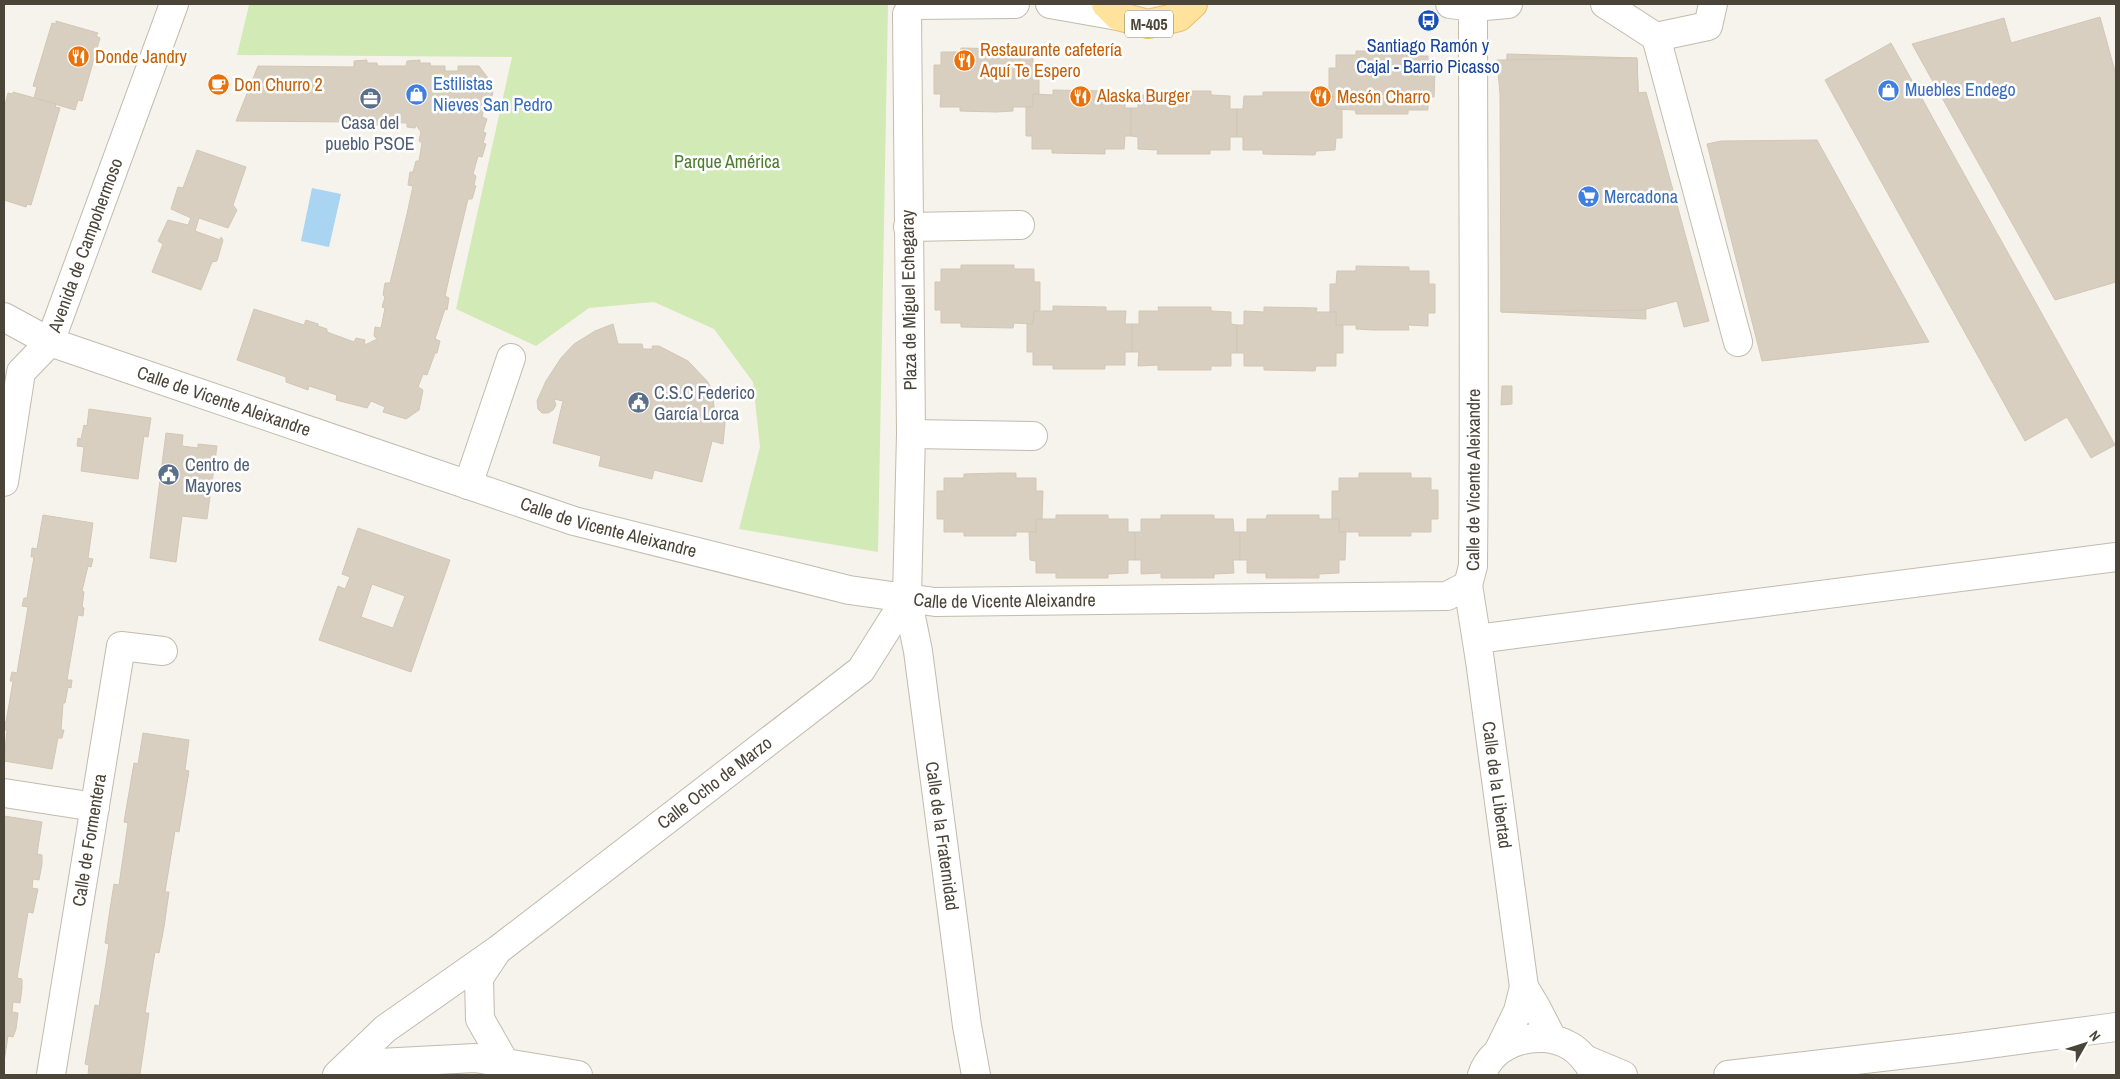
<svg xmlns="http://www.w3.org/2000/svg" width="2120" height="1079" viewBox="0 0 2120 1079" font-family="'Archivo Narrow',sans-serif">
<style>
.green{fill:#d2eab5}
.water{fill:#a9d4f2}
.building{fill:#d8cfc1;stroke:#d3c7b4;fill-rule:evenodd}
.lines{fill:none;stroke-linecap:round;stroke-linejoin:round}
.minor-casing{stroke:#c2bbae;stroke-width:30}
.major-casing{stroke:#e6c16a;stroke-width:30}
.minor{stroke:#fff;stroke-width:28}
.major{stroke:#ffe39c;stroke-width:28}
.labels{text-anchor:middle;stroke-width:5;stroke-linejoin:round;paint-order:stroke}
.shield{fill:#fff;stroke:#817c74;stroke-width:1}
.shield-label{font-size:16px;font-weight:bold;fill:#4b4439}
.transit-label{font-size:18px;fill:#164399;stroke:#fff}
.food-label{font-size:18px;fill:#c56008;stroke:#fff;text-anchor:start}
.shop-label{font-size:18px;fill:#366cbe;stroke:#fff;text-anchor:start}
.service-label{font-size:18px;fill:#4e5e75;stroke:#fff;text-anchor:start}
.park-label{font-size:18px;fill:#4a7f2a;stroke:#fff}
.street-label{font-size:18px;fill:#4b4439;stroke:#fff}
</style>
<rect width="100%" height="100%" fill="#f6f3ec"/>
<polygon class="green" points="388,4 888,4 878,552 739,529 760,447 753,382 714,329 654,302 589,308 536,346 456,309 512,57 237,55 249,5"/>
<polygon class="water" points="312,188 341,194 329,247 301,241"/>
<g class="building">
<polygon points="2100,17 2116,75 2116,282 2055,300 1912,44 2004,18 2011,43"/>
<polygon points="56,21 98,33 96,36 100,38 82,101 78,100 75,110 34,98 37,87 33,86 52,23 56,24"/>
<polygon points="1891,43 2115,445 2091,458 2067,417 2025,441 1825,80"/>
<polygon points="961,48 1013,49 1013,53 1033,53 1033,66 1039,66 1039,95 1033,94 1033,107 1013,107 1013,111 996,112 960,111 960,107 940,107 941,94 934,94 934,65 941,65 941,52 961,52"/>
<polygon points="1356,51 1408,51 1408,56 1428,56 1428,69 1435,69 1434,97 1428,97 1428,110 1408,110 1408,114 1356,114 1355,110 1336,109 1336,97 1329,96 1329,68 1336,68 1336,55 1356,55"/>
<polygon points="1507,54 1637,58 1646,319 1501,312"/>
<polygon points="1637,58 1638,93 1646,92 1709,321 1684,327 1677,301 1643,310 1501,312 1500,94 1497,60"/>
<polygon points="367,60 367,63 377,63 378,66 406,66 407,61 420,60 420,63 430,63 431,66 445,66 445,71 458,71 458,66 479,66 494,86 490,106 485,105 482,117 487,119 483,132 486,133 483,143 486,144 482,157 478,156 473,174 476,176 474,185 476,186 472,199 468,199 451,269 445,296 449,298 447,310 445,309 435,339 440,341 437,353 435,353 427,375 423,374 418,387 423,390 419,410 406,419 383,412 385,407 371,401 367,408 336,400 337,395 309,386 308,390 286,382 286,377 237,360 254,309 304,325 306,320 318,324 318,326 327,329 327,332 354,342 356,338 365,340 364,344 367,344 377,339 374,336 375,327 381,328 385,308 382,307 385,297 383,295 385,283 390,283 407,214 413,186 408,185 410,172 413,172 416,161 419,161 422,143 419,141 421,132 416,125 415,128 407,127 407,123 378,122 378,125 367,124 367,127 354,127 353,122 236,121 258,66 354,67 354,61"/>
<polygon points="1053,90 1105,91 1105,95 1125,95 1125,108 1131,108 1131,136 1125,136 1124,149 1105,149 1105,154 1052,153 1052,149 1032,149 1032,136 1026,136 1026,107 1033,107 1033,94 1053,95"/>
<polygon points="1158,91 1211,91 1211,95 1230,96 1230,109 1237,109 1237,137 1230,137 1230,150 1210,150 1210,154 1157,154 1158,150 1138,149 1138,137 1131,136 1131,108 1138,108 1138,95 1158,95"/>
<polygon points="13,92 56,104 55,107 60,108 31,205 27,204 26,207 4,200 4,109 8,93 13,94"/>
<polygon points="1263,92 1316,92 1316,96 1336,97 1336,109 1342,109 1342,138 1336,138 1335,150 1316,151 1315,155 1263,154 1263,150 1243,150 1243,137 1237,137 1237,109 1243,109 1244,96 1263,96"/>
<polygon points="1817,140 1929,342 1762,361 1707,144 1721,141"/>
<polygon points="197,150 246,167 233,205 237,210 228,228 199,218 195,231 220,240 221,237 223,240 217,261 212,262 201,290 152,272 163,244 158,241 168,220 188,225 191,218 171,209 178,187 183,188"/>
<polygon points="961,265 1014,265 1014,269 1034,269 1034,282 1040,282 1040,310 1034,311 1033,324 1014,323 1013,328 961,327 961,323 941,323 941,310 935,310 935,282 941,282 941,269 961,269"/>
<polygon points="1356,266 1409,267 1409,271 1429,271 1429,284 1435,284 1435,313 1428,313 1428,326 1408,325 1409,330 1373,330 1356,329 1356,325 1336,325 1336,312 1330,312 1330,284 1336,284 1337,271 1356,271"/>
<polygon points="1053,306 1106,307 1106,311 1126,311 1125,324 1132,324 1132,352 1125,352 1125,365 1105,365 1105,369 1053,369 1053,365 1033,365 1033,352 1027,352 1027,324 1033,324 1034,311 1053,311"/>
<polygon points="1158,307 1211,307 1211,311 1231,312 1231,324 1237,325 1237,353 1231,353 1231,366 1211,366 1211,370 1158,370 1158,365 1138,366 1139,352 1132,352 1132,324 1139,324 1139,311 1159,311"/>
<polygon points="1264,307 1317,308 1316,312 1336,312 1336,325 1343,325 1343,353 1336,353 1336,366 1316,366 1315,371 1264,370 1264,366 1244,366 1244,353 1237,353 1237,325 1244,325 1244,311 1264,312"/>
<polygon points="613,324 618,344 642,344 643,349 653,349 652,346 659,346 688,361 707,381 711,388 708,391 711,400 713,400 715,412 726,413 723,444 712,441 702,482 654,470 652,479 599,466 601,456 553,443 563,401 554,399 556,405 553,410 548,413 542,413 538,409 537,401 546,381 561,358 574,344 595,331"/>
<polygon points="1502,386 1512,386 1512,404 1501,405"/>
<polygon points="89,409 151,418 148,437 144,436 138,479 81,471 84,447 77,446 78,438 81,439 84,425 87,426"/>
<polygon points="166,433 183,435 182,446 198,448 198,444 217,446 207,519 182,516 176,562 150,558"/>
<polygon points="999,473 1016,473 1016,478 1036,478 1036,491 1043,491 1042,519 1036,519 1036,532 1016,532 1016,536 964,536 964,532 944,532 944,519 937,519 937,491 944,491 944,478 964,478 964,474"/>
<polygon points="1359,473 1411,473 1411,478 1431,478 1431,490 1438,490 1438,519 1431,519 1431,532 1411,532 1411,536 1359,536 1359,532 1339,532 1339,519 1332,519 1332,491 1339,491 1339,478 1359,478"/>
<polygon points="43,515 93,523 88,558 93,559 91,567 88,566 82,591 84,592 82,607 84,608 83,616 78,615 67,680 72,680 71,688 68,687 65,703 63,703 61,730 64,730 62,738 58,738 52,769 4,761 7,730 4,730 4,721 6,722 13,681 10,681 12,672 17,673 28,607 22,606 24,598 27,598 34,557 31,557 32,548 37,549"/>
<polygon points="1056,515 1108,515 1108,519 1128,519 1128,532 1135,532 1135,560 1128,560 1128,573 1108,574 1108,578 1056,578 1056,573 1036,573 1036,561 1030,560 1029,532 1036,532 1036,519 1056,519"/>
<polygon points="1161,515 1214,515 1214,519 1233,519 1234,532 1240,532 1240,560 1233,560 1234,573 1214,574 1214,578 1161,578 1161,573 1141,574 1141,560 1135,560 1135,532 1141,532 1141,519 1161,519"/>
<polygon points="1267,515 1319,515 1319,519 1339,519 1339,532 1346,532 1345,560 1339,560 1339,573 1319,574 1319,578 1266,578 1266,573 1247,573 1247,560 1240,560 1240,532 1247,532 1247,519 1266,519"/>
<path d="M358,528l92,32 -39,112 -92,-32 19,-54 7,3 5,-12 -8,-3zM372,584l33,12 -12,32 -32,-11z"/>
<polygon points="143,733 189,740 185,770 189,771 179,832 175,831 165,892 169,892 164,927 159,953 155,952 145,1013 149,1013 140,1074 88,1075 89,1065 85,1064 95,1005 99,1006 109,944 105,943 110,909 114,884 119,885 128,823 124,822 134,763 138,764"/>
<polygon points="4,816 42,822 37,854 42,855 42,864 39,880 33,879 32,888 38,889 33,913 28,912 17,978 22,979 22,988 20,1003 13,1002 12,1012 18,1013 16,1029 13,1037 8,1036 4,1062"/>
</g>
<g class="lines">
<defs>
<g id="minor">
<polyline points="1050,4 1118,16"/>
<polyline points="1450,4 1473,7 1508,4"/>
<polyline points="1605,4 1656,37"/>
<polyline points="1656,37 1738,342"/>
<polyline points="1656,37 1708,26 1713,4"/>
<polyline points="908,227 1020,225"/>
<path id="s1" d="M4,317l46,25 524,179 275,69 86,12 512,-6 21,-11 5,-19c2,-187 0,-375 0,-562"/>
<polyline points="911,434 1033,436"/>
<path id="s2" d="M4,482l17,-110 29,-30 124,-338"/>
<polyline points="468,485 511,358"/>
<path id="s3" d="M1468,585l12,76 44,326"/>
<polyline points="1477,639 2116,557"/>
<polyline points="4,793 95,807"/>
<polyline points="495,954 479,978 480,1019 505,1063"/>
<polyline points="1499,1050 1518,1011 1524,987 1536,1007 1552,1038"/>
<polyline points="1587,1060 1623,1075"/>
<path id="s4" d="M51,1075l70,-429 42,5"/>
<path id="s5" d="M337,1075l48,-46 114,-80 362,-279 46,-73"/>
<polyline points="340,1075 379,1063 475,1058 578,1075"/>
<polyline points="976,1075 967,1026 918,651 907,597 911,434 907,14 912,5 1015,4"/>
<path d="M1482,1075c11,-34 58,-47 88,-29 12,7 19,18 25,29"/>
<polyline points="1728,1075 1959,1048 2116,1027"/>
</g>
<polyline id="major" points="1106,4 1118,16 1148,24 1179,17 1193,4"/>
</defs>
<use href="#minor" class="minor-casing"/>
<use href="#major" class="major-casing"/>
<use href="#minor" class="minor"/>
<use href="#major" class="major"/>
</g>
<defs>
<symbol id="bus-disc" viewBox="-11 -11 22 22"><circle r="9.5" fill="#1a4fb4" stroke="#fff"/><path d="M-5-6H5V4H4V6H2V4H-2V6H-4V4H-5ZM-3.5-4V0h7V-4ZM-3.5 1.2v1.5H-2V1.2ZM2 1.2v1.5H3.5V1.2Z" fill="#fff"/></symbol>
<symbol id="restaurant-disc" viewBox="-11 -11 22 22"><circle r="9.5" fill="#e8710a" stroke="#fff"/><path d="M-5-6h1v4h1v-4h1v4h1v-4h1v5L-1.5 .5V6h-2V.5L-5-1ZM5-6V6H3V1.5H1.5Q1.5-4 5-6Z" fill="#fff"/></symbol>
<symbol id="cafe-disc" viewBox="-11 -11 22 22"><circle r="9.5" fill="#e8710a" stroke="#fff"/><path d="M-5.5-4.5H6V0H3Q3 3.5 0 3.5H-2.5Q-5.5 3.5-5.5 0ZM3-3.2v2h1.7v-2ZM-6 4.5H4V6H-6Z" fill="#fff"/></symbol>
<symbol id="shop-disc" viewBox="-11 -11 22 22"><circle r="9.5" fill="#3f7fe0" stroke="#fff"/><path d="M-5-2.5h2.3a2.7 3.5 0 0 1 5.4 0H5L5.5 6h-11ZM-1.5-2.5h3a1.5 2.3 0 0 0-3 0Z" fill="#fff"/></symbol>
<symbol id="office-disc" viewBox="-11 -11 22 22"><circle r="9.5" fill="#5c6f8a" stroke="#fff"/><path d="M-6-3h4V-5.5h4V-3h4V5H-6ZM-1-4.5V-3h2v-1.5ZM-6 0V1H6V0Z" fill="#fff"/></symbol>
<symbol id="supermarket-disc" viewBox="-11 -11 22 22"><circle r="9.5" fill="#3f7fe0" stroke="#fff"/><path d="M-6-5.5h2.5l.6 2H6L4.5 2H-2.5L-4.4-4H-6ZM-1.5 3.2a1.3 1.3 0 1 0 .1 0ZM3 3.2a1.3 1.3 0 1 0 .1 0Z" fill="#fff"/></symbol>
<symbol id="civic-disc" viewBox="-11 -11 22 22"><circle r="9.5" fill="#5c6f8a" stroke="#fff"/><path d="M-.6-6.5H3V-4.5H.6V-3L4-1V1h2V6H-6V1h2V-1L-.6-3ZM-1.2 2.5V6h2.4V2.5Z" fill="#fff"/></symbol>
</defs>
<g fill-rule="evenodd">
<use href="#bus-disc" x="1416" y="8" width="25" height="25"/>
<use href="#restaurant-disc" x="66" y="44" width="25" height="25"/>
<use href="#restaurant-disc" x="952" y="48" width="25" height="25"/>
<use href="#cafe-disc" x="206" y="72" width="25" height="25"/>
<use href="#shop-disc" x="1876" y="78" width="25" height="25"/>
<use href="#shop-disc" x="404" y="82" width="25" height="25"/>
<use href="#restaurant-disc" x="1068" y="84" width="25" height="25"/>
<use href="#restaurant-disc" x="1308" y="84" width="25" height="25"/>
<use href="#office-disc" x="358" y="86" width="25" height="25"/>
<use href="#supermarket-disc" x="1576" y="184" width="25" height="25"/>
<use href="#civic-disc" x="626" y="390" width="25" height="25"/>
<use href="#civic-disc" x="156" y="462" width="25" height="25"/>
</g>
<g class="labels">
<rect class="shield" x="1125" y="10.5" width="48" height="27" rx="4"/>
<g class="shield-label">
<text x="1149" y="30">M-405</text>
</g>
<g class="transit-label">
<text x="1428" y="52">Santiago Ramón y<tspan x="1428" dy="21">Cajal - Barrio Picasso</tspan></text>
</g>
<g class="food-label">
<text x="980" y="56">Restaurante cafetería<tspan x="980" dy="21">Aquí Te Espero</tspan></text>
<text x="95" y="63">Donde Jandry</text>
<text x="234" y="91">Don Churro 2</text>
<text x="1097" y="102">Alaska Burger</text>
<text x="1337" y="103">Mesón Charro</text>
</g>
<g class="shop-label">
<text x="433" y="90">Estilistas<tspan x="433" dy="21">Nieves San Pedro</tspan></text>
<text x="1905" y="96">Muebles Endego</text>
<text x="1604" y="203">Mercadona</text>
</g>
<g class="service-label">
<text x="370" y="129" text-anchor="middle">Casa del<tspan x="370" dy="21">pueblo PSOE</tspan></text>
<text x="654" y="399">C.S.C Federico<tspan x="654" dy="21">García Lorca</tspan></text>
<text x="185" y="471">Centro de<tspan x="185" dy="21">Mayores</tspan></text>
</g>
<g class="park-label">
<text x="727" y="168">Parque América</text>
</g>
<g class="street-label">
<text dy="6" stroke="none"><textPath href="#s2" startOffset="256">Avenida de Campohermoso</textPath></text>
<text transform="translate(909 300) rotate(-91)" y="6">Plaza de Miguel Echegaray</text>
<text dy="6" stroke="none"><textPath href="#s1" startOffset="236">Calle de Vicente Aleixandre</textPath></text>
<text dy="6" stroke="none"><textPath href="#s1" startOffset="1618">Calle de Vicente Aleixandre</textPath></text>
<text dy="6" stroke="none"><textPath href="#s1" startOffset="641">Calle de Vicente Aleixandre</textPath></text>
<text dy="6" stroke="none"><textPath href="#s1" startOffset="1046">Calle de Vicente Aleixandre</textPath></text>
<text dy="6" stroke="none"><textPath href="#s5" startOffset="478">Calle Ocho de Marzo</textPath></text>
<text dy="6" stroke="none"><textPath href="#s3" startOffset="202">Calle de la Libertad</textPath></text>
<text transform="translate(942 836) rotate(82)" y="6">Calle de la Fraternidad</text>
<text dy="6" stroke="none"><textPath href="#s4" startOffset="238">Calle de Formentera</textPath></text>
</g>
</g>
<rect width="2120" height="1079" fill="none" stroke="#4b4439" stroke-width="10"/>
<g transform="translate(2085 1044) rotate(51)" stroke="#ffffff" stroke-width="4" paint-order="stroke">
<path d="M0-4L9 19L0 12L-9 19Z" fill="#4b4439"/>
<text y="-8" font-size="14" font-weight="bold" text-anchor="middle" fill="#4b4439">N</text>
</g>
</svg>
